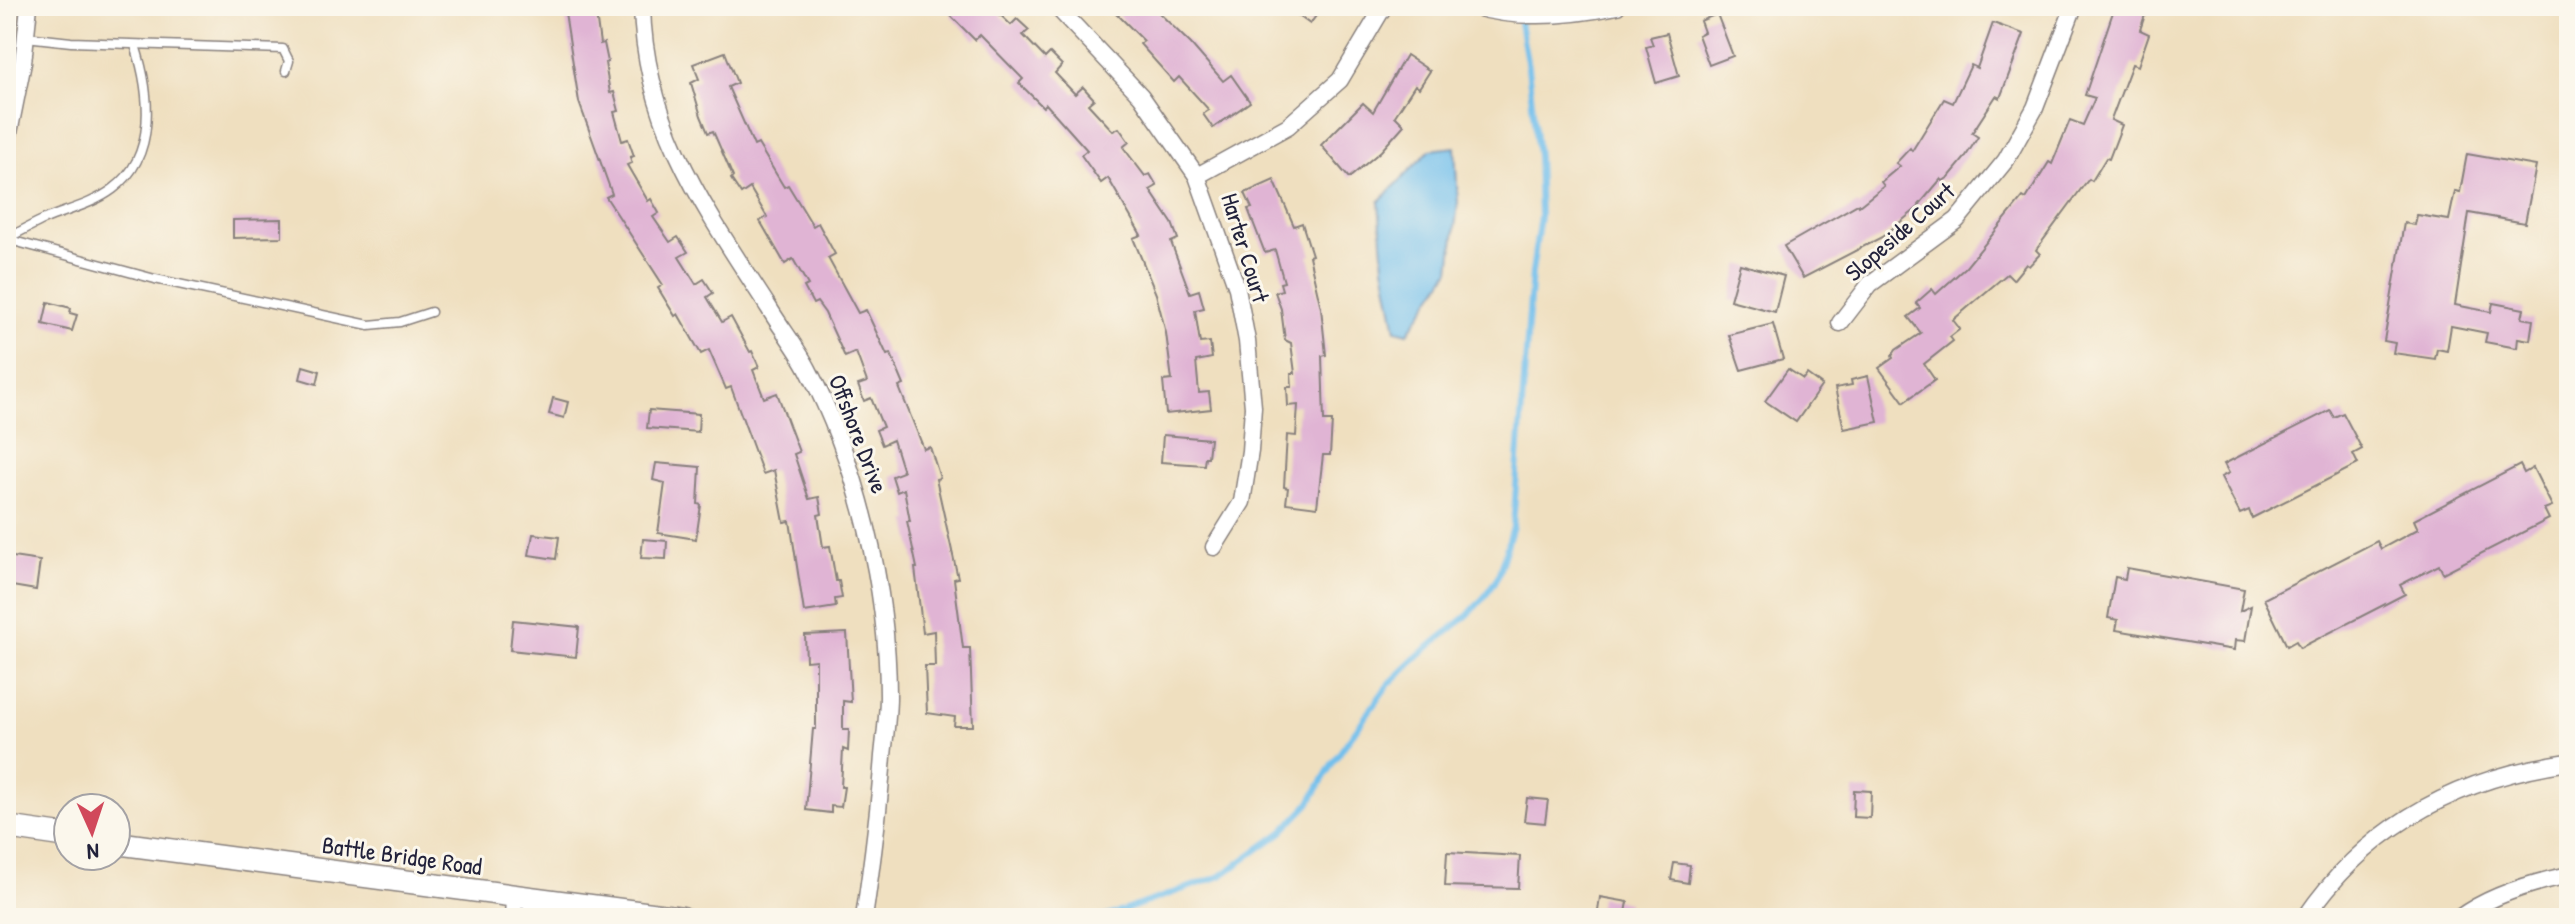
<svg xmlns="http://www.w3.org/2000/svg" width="2575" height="924" viewBox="0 0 2575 924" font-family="'Patrick Hand',sans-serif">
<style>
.water{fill:#72bfec;stroke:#4a7094;stroke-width:2}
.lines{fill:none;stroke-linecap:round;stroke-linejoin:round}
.stream{stroke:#72bfec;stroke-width:6}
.building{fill:#e0b4d4}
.service-casing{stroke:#88807d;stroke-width:11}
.minor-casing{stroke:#88807d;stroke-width:19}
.tertiary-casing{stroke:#88807d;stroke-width:25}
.service{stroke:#fff;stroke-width:8}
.minor{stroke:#fff;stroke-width:16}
.tertiary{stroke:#fff;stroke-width:22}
.labels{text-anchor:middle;stroke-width:6;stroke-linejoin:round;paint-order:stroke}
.street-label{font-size:24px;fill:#22223b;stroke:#fbf7ec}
</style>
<rect width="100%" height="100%" fill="#fbf7ec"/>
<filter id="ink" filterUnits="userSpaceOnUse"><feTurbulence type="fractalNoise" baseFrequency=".0125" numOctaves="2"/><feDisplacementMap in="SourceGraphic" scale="16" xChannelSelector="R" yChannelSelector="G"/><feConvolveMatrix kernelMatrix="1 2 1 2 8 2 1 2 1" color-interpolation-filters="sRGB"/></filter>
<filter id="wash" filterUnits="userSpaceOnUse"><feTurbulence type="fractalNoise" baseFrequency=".006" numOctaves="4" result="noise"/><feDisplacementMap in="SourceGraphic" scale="32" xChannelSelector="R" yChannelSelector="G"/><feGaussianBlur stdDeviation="1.8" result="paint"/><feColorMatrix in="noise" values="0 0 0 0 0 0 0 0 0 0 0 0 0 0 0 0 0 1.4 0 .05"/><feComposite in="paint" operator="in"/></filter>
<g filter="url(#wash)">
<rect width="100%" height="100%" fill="#efdfbf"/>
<polygon class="water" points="1455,147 1458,203 1450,270 1408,333 1396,330 1384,267 1379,202 1430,150"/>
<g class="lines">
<polyline class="stream" points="1102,918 1221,876 1282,832 1309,804 1333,762 1388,685 1419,655 1468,615 1486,595 1498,576 1513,526 1532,272 1540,216 1538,156 1528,67 1517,6"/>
</g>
<g id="blocks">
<g class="building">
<polygon points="564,6 595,6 600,44 604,43 608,62 605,63 610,93 614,92 619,111 614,112 622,141 628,139 634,156 630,157 632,163 627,165 648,201 651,199 659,213 653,217 670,242 678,237 688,252 679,257 696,284 704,279 713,293 707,297 722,322 731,317 750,352 752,351 759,367 753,370 764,398 777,393 799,452 794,454 809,499 819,497 822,514 818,515 823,547 830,546 836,581 839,581 842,598 835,599 836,607 804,612 790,521 784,522 774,470 763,474 731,387 726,389 709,350 701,354 678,314 675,316 658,288 663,285 606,197 612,194 579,102"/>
<polygon points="961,6 991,6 1011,25 1017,19 1029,30 1023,35 1045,58 1050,53 1062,65 1055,73 1075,94 1083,87 1094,99 1088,104 1113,131 1119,128 1129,142 1123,147 1145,176 1150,174 1157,186 1150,190 1172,223 1178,239 1171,242 1190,293 1199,290 1204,308 1195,310 1200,343 1210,342 1212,358 1196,361 1199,393 1209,392 1211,409 1166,414 1163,381 1172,380 1166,333 1156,294 1133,238 1141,235 1108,178 1101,183 1081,155 1087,150 1046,104 1043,107 1019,83 1023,79 980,35 975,40 951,16"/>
<polygon points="1109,6 1152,6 1191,44 1223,81 1231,75 1250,102 1213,128 1203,114 1209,110 1179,77 1174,82 1140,44 1144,41"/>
<polygon points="1285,6 1323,6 1310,24"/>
<polygon points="2115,6 2148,6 2140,30 2149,34 2138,66 2132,64 2111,120 2122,125 2109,159 2106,158 2092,181 2089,179 2084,185 2036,250 2040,254 2029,266 2026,264 2013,280 2007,274 1953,320 1960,329 1950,337 1953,341 1924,364 1935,380 1904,402 1879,368 1893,358 1892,356 1896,350 1921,333 1908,317 1920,308 1916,303 1932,289 1936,294 1966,267 2023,197 2026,199 2049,162 2052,164 2070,120 2083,125 2095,98 2085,95"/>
<polygon points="1717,14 1733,56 1709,65 1698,35 1704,32 1700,21"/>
<polygon points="1993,23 2024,34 2000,98 1996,96 1972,133 1978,137 1964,159 1949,177 1943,181 1941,179 1919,205 1920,206 1882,237 1803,278 1784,246 1858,204 1859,206 1884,186 1881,182 1900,166 1896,163 1910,148 1912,151 1944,99 1953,103 1971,65 1977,68"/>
<polygon points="1667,33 1679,76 1656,83 1646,47 1653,45 1650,37"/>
<polygon points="725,52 737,83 728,87 754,146 758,144 784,187 788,185 813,226 818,223 835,254 828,258 858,313 866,310 887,355 891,354 904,385 899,387 924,449 930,447 940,478 936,479 958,578 954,579 963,648 970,648 973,726 954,726 955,717 927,713 925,666 935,666 934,631 923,633 915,568 917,568 907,521 910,521 904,489 897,492 892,476 903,472 893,440 882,445 876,430 883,427 871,398 864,401 858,385 867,382 856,352 845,357 825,313 817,302 813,304 804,287 808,285 793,259 785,264 760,221 767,217 750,188 741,194 731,179 733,177 713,131 708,133 701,116 691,83 699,79 693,64"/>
<polygon points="1406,55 1430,71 1419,88 1415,85 1395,116 1404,125 1381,151 1349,178 1321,145 1363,103 1373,112"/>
<polygon points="2467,154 2536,166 2525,223 2469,213 2455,305 2491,312 2493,303 2524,309 2522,318 2533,320 2530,340 2518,338 2517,348 2485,342 2487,333 2451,326 2447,351 2437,349 2435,359 2393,353 2395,343 2384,341 2404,223 2415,225 2417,215 2449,220 2455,191 2460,192"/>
<polygon points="1274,180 1294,226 1302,223 1312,255 1309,256 1321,308 1326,355 1322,356 1324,421 1332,421 1330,455 1323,455 1317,507 1286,503 1288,488 1284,487 1287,435 1296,436 1298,405 1288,406 1287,387 1292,387 1291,373 1295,373 1291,343 1285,340 1281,309 1275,292 1282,290 1280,283 1284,282 1275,250 1265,253 1248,209 1252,208 1245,193"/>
<polygon points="282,219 282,237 233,238 233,220"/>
<polygon points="1740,264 1784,276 1775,312 1730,300"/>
<polygon points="48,302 71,308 70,313 77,315 72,331 43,324"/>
<polygon points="1773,324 1783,359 1741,370 1729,335"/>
<polygon points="303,366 320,371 317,384 300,379"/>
<polygon points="1788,369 1803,379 1807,374 1822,385 1796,422 1765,401"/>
<polygon points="1868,376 1878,422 1844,429 1835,388 1852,385 1851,380"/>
<polygon points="553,398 568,402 564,418 549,414"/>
<polygon points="649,410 699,414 698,432 647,428"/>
<polygon points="2330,410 2334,417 2343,413 2362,449 2353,454 2358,464 2252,518 2249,510 2240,514 2221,477 2229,473 2224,464"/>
<polygon points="1163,435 1210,439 1208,457 1205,457 1204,465 1161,462"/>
<polygon points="656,463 700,467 698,504 701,505 696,539 658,533 665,483 653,480"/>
<polygon points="2520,465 2524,473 2533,468 2552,506 2544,509 2549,519 2443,573 2439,565 2400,585 2405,594 2300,648 2296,641 2287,646 2264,599 2377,541 2381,549 2418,529 2414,520"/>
<polygon points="533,534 559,537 556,559 529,555"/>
<polygon points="643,539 667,541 666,559 641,558"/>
<polygon points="6,556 40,561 36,590 6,585"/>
<polygon points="2127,568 2244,589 2240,611 2251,606 2245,641 2235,640 2234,650 2116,630 2118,620 2108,618 2115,577 2125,579"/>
<polygon points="513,620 579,627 576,657 510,650"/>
<polygon points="847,633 851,702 843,701 843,730 849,730 848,751 843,749 841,787 844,787 841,807 831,806 831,813 806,810 813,729 816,729 816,660 806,661 805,635"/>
<polygon points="1854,790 1871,791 1870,818 1853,817"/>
<polygon points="1527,798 1548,800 1545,823 1524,821"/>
<polygon points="1447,852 1520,856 1518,888 1445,886"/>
<polygon points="1674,863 1690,865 1688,883 1671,880"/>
<polygon points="1600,897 1628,902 1625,918 1597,918"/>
</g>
</g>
</g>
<g filter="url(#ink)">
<use href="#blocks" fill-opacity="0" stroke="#88807d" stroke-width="2"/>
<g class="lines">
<defs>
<g id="service">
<polyline points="26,37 71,42 283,49 289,61 286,71"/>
<polyline points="6,239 155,279 369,325 400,322 431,312"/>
<path d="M6,239c13,-7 26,-14 39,-20 22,-9 48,-15 68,-30 45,-33 37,-98 22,-144"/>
</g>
<g id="minor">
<path d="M642,6c2,119 65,206 127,302 12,20 28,40 39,61 50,96 80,218 80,327 0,19 -3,40 -5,60 -4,54 -11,108 -19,162"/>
<polyline points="1056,6 1141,96 1197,176 1237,288 1247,341 1253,407 1250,451 1242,502 1214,547"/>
<path d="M1472,6c46,14 98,10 145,0"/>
<polyline points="6,148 23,63 29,6"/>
<polyline points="1197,176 1288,126 1340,80 1384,6"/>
<polyline points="1840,323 1870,284 1957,220 2006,160 2035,108 2074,6"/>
<polyline points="513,918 514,897"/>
<path d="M2305,918c63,-93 154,-141 264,-156"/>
<path d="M2459,918c31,-23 72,-35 110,-43"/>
</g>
<g id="tertiary">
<polyline points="6,827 68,836"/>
<polyline points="116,843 682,918"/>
</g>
</defs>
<use href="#service" class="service-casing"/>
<use href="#minor" class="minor-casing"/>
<use href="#tertiary" class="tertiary-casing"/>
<use href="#service" class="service"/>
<use href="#minor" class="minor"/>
<use href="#tertiary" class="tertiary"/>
</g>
</g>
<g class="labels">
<g class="street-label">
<text transform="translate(1900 232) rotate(-41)" y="8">Slopeside Court</text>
<text transform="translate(1245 248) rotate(73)" y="8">Harter Court</text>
<text transform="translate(858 434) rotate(69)" y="8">Offshore Drive</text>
<text transform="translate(402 856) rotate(8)" y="8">Battle Bridge Road</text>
</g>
</g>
<rect width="2575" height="924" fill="none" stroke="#fbf7ec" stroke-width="32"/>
<g transform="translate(92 832) rotate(177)"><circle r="38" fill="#fbf7ec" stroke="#a4a2a5" stroke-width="2"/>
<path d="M0-6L14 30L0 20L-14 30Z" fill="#d1495b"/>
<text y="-12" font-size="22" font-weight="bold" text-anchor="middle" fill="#22223b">N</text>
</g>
</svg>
